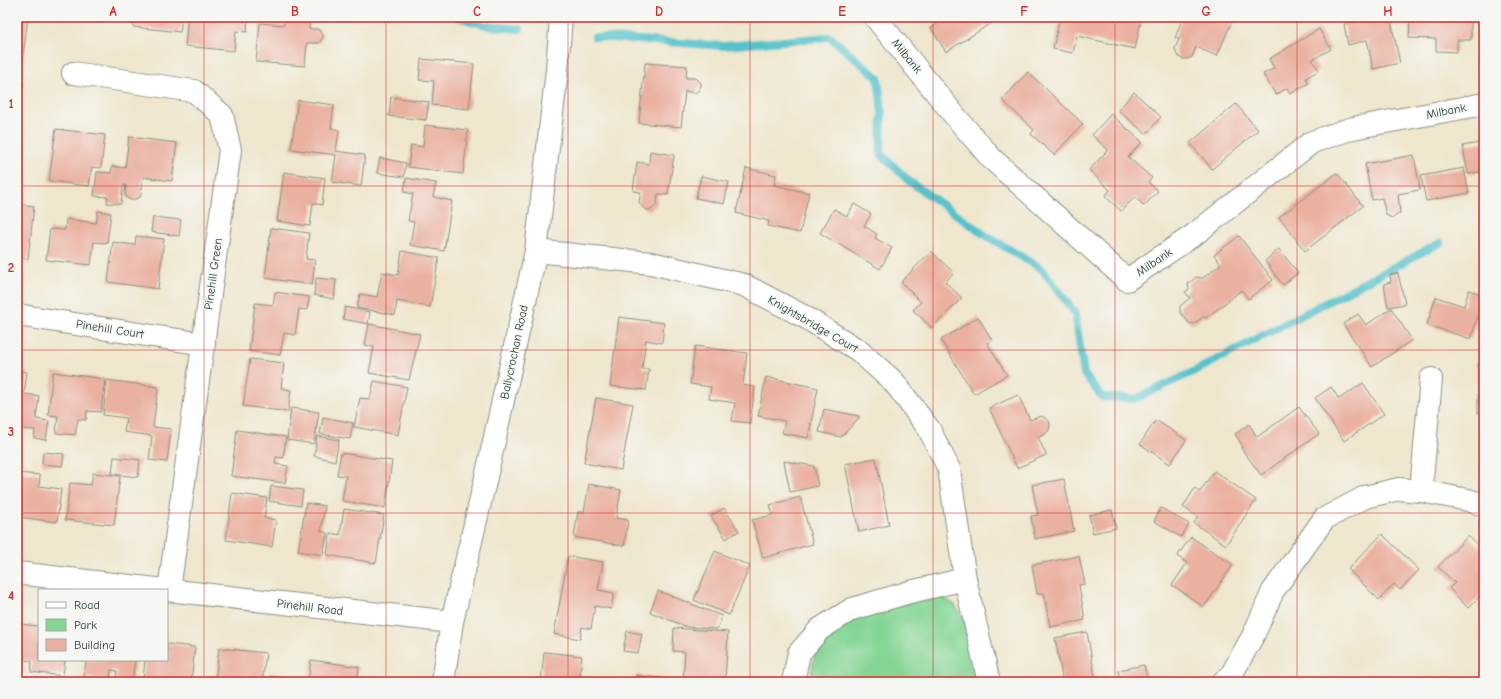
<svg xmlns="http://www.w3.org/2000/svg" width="1501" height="699" viewBox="0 0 1501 699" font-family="'Comic Neue',sans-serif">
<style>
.green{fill:#85d595;stroke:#528964}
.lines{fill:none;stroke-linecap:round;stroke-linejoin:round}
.stream{stroke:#55c2cc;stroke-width:8}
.building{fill:#eab0a0}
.minor-casing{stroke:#869280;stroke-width:24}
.minor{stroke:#fff;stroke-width:22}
.grid{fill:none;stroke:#d62828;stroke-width:1;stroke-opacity:0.55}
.labels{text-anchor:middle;stroke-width:3;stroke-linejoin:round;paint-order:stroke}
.street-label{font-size:12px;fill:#1f3d34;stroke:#f6f6f2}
.neatline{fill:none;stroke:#d62828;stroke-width:1.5}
.grid-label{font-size:13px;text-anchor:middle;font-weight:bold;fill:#d62828}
</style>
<rect width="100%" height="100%" fill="#f6f6f2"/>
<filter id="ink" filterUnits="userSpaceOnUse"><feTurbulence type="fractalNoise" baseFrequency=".025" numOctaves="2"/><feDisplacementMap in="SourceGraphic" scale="8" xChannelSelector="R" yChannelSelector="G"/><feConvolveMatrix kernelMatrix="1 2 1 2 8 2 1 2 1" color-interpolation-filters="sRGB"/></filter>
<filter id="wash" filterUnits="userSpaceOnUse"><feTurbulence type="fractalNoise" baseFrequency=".012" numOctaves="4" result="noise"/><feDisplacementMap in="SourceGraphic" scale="16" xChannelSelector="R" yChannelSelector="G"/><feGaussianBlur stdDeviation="0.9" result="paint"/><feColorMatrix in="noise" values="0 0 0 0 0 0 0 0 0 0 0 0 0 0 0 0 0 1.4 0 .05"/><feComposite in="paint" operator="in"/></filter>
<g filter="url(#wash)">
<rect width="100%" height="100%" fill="#eee6cd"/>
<polygon class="green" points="941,597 954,604 970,628 980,682 810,682 815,653 827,638 852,617 865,611"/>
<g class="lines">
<g class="stream">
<polyline points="457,17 489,26 520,29"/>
<polyline points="595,37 724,46 830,37 878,78 882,113 881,154 909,181 985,235 1042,269 1075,313 1084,374 1102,397 1135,399 1195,371 1440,243"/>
</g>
</g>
<g id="blocks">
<g class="building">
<polygon points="17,17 28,17 22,64 17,64"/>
<polygon points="133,17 182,17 180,32 133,27"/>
<polygon points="188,17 248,17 247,32 236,31 234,51 185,46"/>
<polygon points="284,17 310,19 309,29 318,29 322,34 323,37 319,43 307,43 305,66 256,62 260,23 284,25"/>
<polygon points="945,17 1001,17 946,52 931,28 946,18"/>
<polygon points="1060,17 1142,17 1135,49 1077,36 1073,53 1053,49"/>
<polygon points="1183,17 1234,17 1217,56 1196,47 1192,57 1187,59 1182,59 1177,55 1175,49 1179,39 1175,38"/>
<polygon points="1377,17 1390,17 1400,63 1373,69 1367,40 1348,45 1344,24"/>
<polygon points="1410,17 1471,17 1471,40 1457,40 1457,52 1436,51 1436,39 1409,38"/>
<polygon points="1319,29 1331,49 1312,60 1319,70 1306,78 1309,83 1290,94 1287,88 1276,95 1263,74 1274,68 1269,59"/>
<polygon points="421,59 474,64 469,109 432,105 434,81 419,80"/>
<polygon points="645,63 687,66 686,78 696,78 701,83 701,86 699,90 695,93 685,91 681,127 639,123"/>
<polygon points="1028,72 1083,124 1054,155 1031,134 1034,130 1002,100"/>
<polygon points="17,81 23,82 18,118 17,118"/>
<polygon points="1134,92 1161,117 1146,134 1118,110"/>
<polygon points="391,97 429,102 426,120 389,116"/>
<polygon points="298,100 334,105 331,128 339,130 336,151 365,155 361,186 332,182 336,155 291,149"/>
<polygon points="1236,104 1258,130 1212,169 1190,143"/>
<polygon points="1111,114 1142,142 1128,157 1152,178 1148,182 1158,191 1144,206 1135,197 1121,211 1105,196 1110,190 1089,170 1108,150 1092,135"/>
<polygon points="425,125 468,130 463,174 408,167 411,145 423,147"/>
<polygon points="56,129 105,135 101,168 92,167 89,186 49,181"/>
<polygon points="129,137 177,143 172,181 143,177 141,195 139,198 131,200 127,198 125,193 126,185 123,185 121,204 107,203 108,197 94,196 97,172 111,173 112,166 125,168"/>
<polygon points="1484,142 1484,171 1468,174 1463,146"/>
<polygon points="650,151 674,155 668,195 658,194 657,204 651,210 647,210 643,208 639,202 641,192 633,191 637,162 649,164"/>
<polygon points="1414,155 1420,190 1398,194 1400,213 1393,218 1390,217 1386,215 1385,211 1382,198 1372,200 1365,164"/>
<polygon points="380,158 406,163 404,177 377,173"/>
<polygon points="746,168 776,175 774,185 809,193 800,233 768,226 769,221 736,213"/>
<polygon points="1464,168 1469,193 1426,201 1421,176"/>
<polygon points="284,172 325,178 322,205 313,203 310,226 277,221"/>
<polygon points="1337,173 1363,206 1305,251 1279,217"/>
<polygon points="701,176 729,182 724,204 696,198"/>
<polygon points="406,178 436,183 433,197 452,201 444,251 410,245 414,222 408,221 413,194 404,192"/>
<polygon points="17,204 34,206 28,259 17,258"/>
<polygon points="854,204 871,214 864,226 877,234 875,238 892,248 880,269 820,233 834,209 847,216"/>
<polygon points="98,211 111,213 107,243 94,242 91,265 46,260 50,229 65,230 66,219 96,223"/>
<polygon points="153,217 181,220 179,236 151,232"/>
<polygon points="271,228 309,233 306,259 315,260 312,285 265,278"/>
<polygon points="136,236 164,239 158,289 108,282 113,242 135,245"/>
<polygon points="1239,236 1273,280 1248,299 1242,290 1206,318 1204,316 1194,324 1189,323 1180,312 1180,306 1190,298 1185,292 1189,289 1188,284 1196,277 1203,278 1221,264 1214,255"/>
<polygon points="1279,249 1298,273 1283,285 1265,261"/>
<polygon points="402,251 439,258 430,307 397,301 395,315 357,308 360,294 377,297 382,272 398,275"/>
<polygon points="931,251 954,273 945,282 962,298 932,328 913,310 921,302 901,282"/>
<polygon points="1398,273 1405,304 1388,307 1384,284 1391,282 1390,275"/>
<polygon points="316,278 336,280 334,299 314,295"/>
<polygon points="1469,290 1484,295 1471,339 1427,325 1436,297 1464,306"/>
<polygon points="275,292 309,297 307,310 299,309 295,335 284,333 280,355 249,351 255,303 273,305"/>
<polygon points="345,307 370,312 368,324 343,319"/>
<polygon points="1391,308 1412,340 1372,367 1343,324 1358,314 1366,325"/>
<polygon points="619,317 664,323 662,343 646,340 642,369 649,369 646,390 610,386"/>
<polygon points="978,317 992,340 987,343 1007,375 974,394 941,340"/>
<polygon points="369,324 420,334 409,380 369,373 374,347 365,345"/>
<polygon points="695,346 747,353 743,385 755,387 750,423 732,421 735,403 709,399 711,387 690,384"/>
<polygon points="250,359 284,363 281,388 291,390 288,412 243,406"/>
<rect x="1478" y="364" width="6" height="49"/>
<polygon points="17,370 27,372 24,394 39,396 36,419 49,421 46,440 34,438 35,430 20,429 22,416 17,415"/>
<polygon points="53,372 105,379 101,412 87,411 86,420 78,419 75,435 56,433 58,416 48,415"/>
<polygon points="766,377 818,388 808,438 782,433 785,421 758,416"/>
<polygon points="107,380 158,387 153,427 171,429 167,462 149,460 152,436 124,432 126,418 103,415"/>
<polygon points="374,381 407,387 398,435 354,427 360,398 370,399"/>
<polygon points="1363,383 1384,414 1344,441 1315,398 1331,387 1339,399"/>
<polygon points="1018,395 1030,420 1042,416 1049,421 1050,425 1049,430 1045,434 1038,437 1046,455 1017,468 989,408"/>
<polygon points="596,398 633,404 621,470 584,463"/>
<polygon points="1299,407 1319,434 1261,475 1241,448 1243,447 1235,434 1249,424 1257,437"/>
<polygon points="291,408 319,412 314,444 287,440"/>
<polygon points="824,409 859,416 859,418 841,437 819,432"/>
<polygon points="323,417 353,423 350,439 320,434"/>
<polygon points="1156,420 1186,440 1170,464 1140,444"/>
<polygon points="237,430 286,437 283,458 276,457 275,464 288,466 285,483 231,476"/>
<polygon points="317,436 339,440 335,461 314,456"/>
<polygon points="43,452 64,454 62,466 42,464"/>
<polygon points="341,453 392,461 385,508 342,501 346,476 337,475"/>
<polygon points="114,457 140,460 138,477 112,474"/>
<polygon points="876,458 889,525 859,532 845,464"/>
<polygon points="784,461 814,466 818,486 790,492"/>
<polygon points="1214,471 1256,500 1226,545 1194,523 1198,517 1183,507 1195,488 1200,492"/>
<polygon points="17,473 40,475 39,486 61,489 57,522 17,517"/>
<polygon points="93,473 120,476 114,525 65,520 70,483 91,485"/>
<polygon points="1064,479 1074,531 1035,539 1031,516 1038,515 1032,485"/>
<polygon points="589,484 621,490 616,518 628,520 624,546 574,537 578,512 584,512"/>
<polygon points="271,486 303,490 301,506 269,501"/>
<polygon points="232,493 267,498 264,518 276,520 272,547 226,540"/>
<polygon points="800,497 813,544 763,558 752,520 773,515 770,505"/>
<polygon points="306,503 325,506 321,531 327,533 323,555 298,551"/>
<polygon points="724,508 739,531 726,539 711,516"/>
<polygon points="1161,508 1189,524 1181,537 1154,521"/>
<polygon points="344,509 384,515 376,563 327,555 330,533 340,535"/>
<polygon points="1112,510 1116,528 1093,533 1089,515"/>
<polygon points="1382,534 1419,570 1400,590 1394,584 1379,600 1348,569"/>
<polygon points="1468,536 1484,551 1484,592 1468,608 1449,588 1455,583 1438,567"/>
<polygon points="1191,537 1233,565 1204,607 1172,585 1187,563 1177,556"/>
<polygon points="715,551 750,566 729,615 694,600"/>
<polygon points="568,556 603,562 598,590 614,593 611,609 595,606 591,629 582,627 580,639 554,634"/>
<polygon points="1079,556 1085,584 1079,585 1085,620 1050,627 1044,593 1037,594 1032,565"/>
<polygon points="658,591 722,616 717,629 687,627 650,612"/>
<polygon points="18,624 39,626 39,660 65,660 63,676 31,672 32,661 17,659"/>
<polygon points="674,628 728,632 725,682 683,681 685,652 673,651"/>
<polygon points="627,631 642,634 638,653 623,651"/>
<polygon points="1087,632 1096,682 1063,682 1055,638"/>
<polygon points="167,644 195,647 191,682 163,682 143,679 145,660 167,660"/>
<polygon points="219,648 266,653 262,682 215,682"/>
<polygon points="544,652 582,656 579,682 541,682"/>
<polygon points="86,660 135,660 132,682 116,680 117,671 111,670 110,680 84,677"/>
<polygon points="311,660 359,667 357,682 308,682"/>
<polygon points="1144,665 1148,682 1120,682 1118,670"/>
<polygon points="636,675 667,679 666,682 635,682"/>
<polygon points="270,676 294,679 294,682 269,682"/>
</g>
</g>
</g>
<g filter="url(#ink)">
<use href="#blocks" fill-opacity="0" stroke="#869280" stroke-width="1"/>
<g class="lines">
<defs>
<g id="minor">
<polyline points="875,17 955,116 991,158 1127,280 1195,234 1312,142 1353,128 1484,104"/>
<polyline points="73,73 194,91 222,115 230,150 169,590"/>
<polyline points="536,251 651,263 744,285 805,317 858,350 894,382 929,429 949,469 965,579 989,682"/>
<polyline points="17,315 204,344"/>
<polyline points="1421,491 1431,379"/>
<polyline points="17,573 165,590"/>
<polyline points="167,590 452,622"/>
<polyline points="443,682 452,622 487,473 536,251 557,70 561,17"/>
<polyline points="793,682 799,653 820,629 852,609 910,592 965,579"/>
<polyline points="1223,682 1230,677 1254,634 1273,591 1324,519 1365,497 1399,489 1421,491 1468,500 1484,505"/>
</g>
</defs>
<use href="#minor" class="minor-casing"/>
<use href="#minor" class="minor"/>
</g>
</g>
<path class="grid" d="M204,17v665M386,17v665M568,17v665M750,17v665M933,17v665M1115,17v665M1297,17v665M17,186h1467M17,350h1467M17,513h1467"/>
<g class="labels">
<g class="street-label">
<text transform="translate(907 56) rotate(51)" y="4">Milbank</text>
<text transform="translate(1446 111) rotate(-11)" y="4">Milbank</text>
<text transform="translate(1154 262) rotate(-34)" y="4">Milbank</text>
<text transform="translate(213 274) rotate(-82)" y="4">Pinehill Green</text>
<text transform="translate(813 324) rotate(30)" y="4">Knightsbridge Court</text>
<text transform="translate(110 329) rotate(9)" y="4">Pinehill Court</text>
<text transform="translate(514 352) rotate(-78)" y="4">Ballycrochan Road</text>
<text transform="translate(310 607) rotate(7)" y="4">Pinehill Road</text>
</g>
</g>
<rect width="1501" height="699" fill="none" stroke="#f6f6f2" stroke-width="44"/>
<rect x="38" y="589" width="130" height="72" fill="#f6f6f2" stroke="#a0aca6"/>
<rect x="46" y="602" width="20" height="6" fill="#ffffff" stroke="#a0aca6"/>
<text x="74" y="609" font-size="12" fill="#1f3d34">Road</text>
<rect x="46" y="619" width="20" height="12" fill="#85d595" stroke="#a0aca6"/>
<text x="74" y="629" font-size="12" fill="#1f3d34">Park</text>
<rect x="46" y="639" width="20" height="12" fill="#eab0a0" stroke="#a0aca6"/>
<text x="74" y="649" font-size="12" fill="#1f3d34">Building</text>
<rect x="22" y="22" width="1457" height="655" class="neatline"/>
<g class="grid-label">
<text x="113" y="16">A</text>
<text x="295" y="16">B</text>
<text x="477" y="16">C</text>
<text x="659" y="16">D</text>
<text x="842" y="16">E</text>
<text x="1024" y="16">F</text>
<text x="1206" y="16">G</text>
<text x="1388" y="16">H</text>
<text x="11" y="108">1</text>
<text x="11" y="272">2</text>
<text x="11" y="436">3</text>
<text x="11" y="600">4</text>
</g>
</svg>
